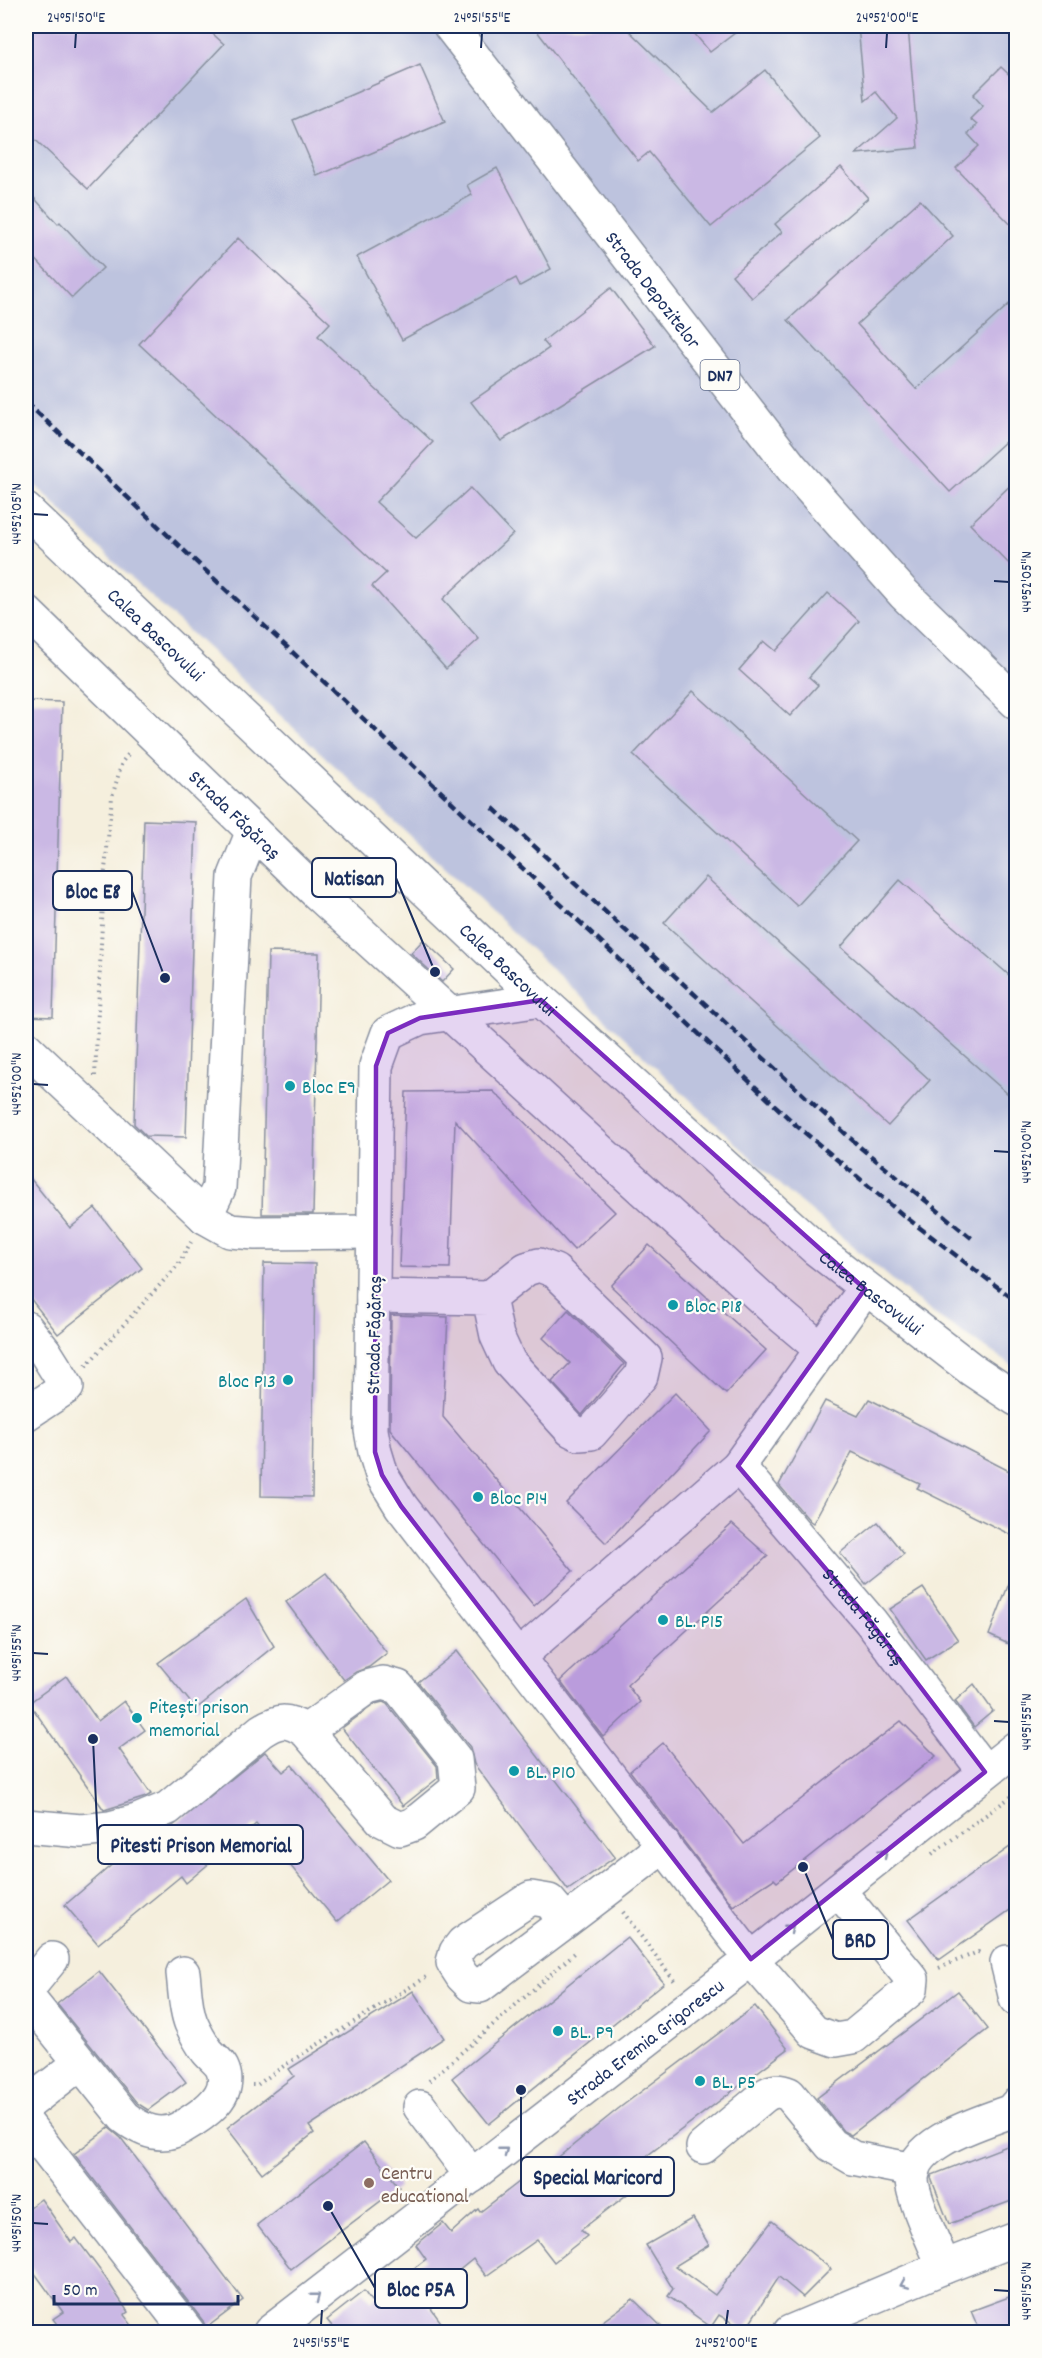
<svg xmlns="http://www.w3.org/2000/svg" width="1042" height="2358" viewBox="0 0 1042 2358" font-family="Dekko,sans-serif">
<style>
.industrial{fill:#bdc3de}
.building{fill:#cab8e4}
.lines{fill:none;stroke-linecap:round;stroke-linejoin:round}
.minor-casing{stroke:#888f9e;stroke-width:36}
.major-casing{stroke:#888f9e;stroke-width:36}
.path{stroke:#888f9e;stroke-width:4;stroke-dasharray:1.5 4.5;stroke-linecap:butt}
.minor{stroke:#fff;stroke-width:33}
.major{stroke:#fff;stroke-width:33}
.rail{stroke:#1b2f5e;stroke-width:4.5;stroke-dasharray:9 4.5;stroke-linecap:butt}
.oneway{stroke:#8d97ae}
.marked{fill:#7b2cbf;fill-opacity:0.2;stroke:#7b2cbf;stroke-width:4.5;stroke-linejoin:round}
.ticks{fill:none;stroke:#1b2f5e;stroke-width:2}
.culture-dot{fill:#0f9aa8;stroke:#fdfcf7;stroke-width:2}
.education-dot{fill:#8d6e63;stroke:#fdfcf7;stroke-width:2}
.labels{text-anchor:middle;stroke-width:4.5;stroke-linejoin:round;paint-order:stroke}
.shield{fill:#fdfcf7;stroke:#5f6c8c;stroke-width:1.5}
.shield-label{font-size:18px;font-weight:bold;fill:#1b2f5e}
.street-label{font-size:20px;fill:#1b2f5e;stroke:#fdfcf7}
.culture-label{font-size:20px;fill:#0d838f;stroke:#fdfcf7;text-anchor:start}
.education-label{font-size:20px;fill:#785e54;stroke:#fdfcf7;text-anchor:start}
.leader{fill:none;stroke:#1b2f5e;stroke-width:2}
.callout-dot{fill:#1b2f5e;stroke:#fdfcf7;stroke-width:2}
.callout{fill:#fdfcf7;stroke:#1b2f5e;stroke-width:2}
.callout-label{font-size:21px;text-anchor:middle;font-weight:bold;fill:#1b2f5e}
.neatline{fill:none;stroke:#1b2f5e;stroke-width:2}
.ticks-label{font-size:15px;text-anchor:middle;fill:#1b2f5e}
</style>
<rect width="100%" height="100%" fill="#fdfcf7"/>
<filter id="ink" filterUnits="userSpaceOnUse"><feTurbulence type="fractalNoise" baseFrequency=".0167" numOctaves="2"/><feDisplacementMap in="SourceGraphic" scale="12" xChannelSelector="R" yChannelSelector="G"/><feConvolveMatrix kernelMatrix="1 2 1 2 8 2 1 2 1" color-interpolation-filters="sRGB"/></filter>
<filter id="wash" filterUnits="userSpaceOnUse"><feTurbulence type="fractalNoise" baseFrequency=".008" numOctaves="4" result="noise"/><feDisplacementMap in="SourceGraphic" scale="24" xChannelSelector="R" yChannelSelector="G"/><feGaussianBlur stdDeviation="1.35" result="paint"/><feColorMatrix in="noise" values="0 0 0 0 0 0 0 0 0 0 0 0 0 0 0 0 0 1.4 0 .05"/><feComposite in="paint" operator="in"/></filter>
<g filter="url(#wash)">
<rect width="100%" height="100%" fill="#f5efdd"/>
<polygon class="industrial" points="26,26 1006,26 1016,34 1016,1368 931,1312 782,1187 453,875 115,563 26,476"/>
<g id="blocks">
<g class="building">
<polygon points="26,26 204,26 224,44 88,189 26,131"/>
<polygon points="533,26 624,26 713,112 765,70 820,138 711,227 649,152 638,161"/>
<polygon points="688,26 744,26 710,52"/>
<polygon points="858,26 908,26 918,148 856,154 897,118 876,92 865,101"/>
<polygon points="420,65 445,122 317,176 293,120"/>
<polygon points="1001,67 1017,82 1017,231 956,168 979,146 968,134 977,125 970,119 983,106 973,95"/>
<polygon points="841,167 868,198 752,298 732,275 782,232 775,224"/>
<polygon points="497,168 551,269 520,286 516,278 402,340 357,257 472,195 467,185"/>
<polygon points="26,189 58,224 60,222 103,268 72,298 26,249"/>
<polygon points="920,200 953,236 857,324 916,389 1017,297 1017,431 950,492 821,353 820,354 788,320"/>
<polygon points="238,238 330,323 318,336 433,442 376,502 416,538 470,488 513,534 443,599 479,639 446,669 372,586 386,573 139,344"/>
<polygon points="611,288 655,346 501,441 471,402 549,348 543,341"/>
<polygon points="1017,479 1017,572 970,524"/>
<polygon points="828,593 859,621 809,677 818,685 790,716 739,670 764,641 776,651"/>
<polygon points="693,691 857,841 797,906 633,755"/>
<polygon points="26,701 62,702 53,1017 26,1016"/>
<polygon points="144,820 196,822 186,1137 146,1136 134,1124"/>
<polygon points="706,877 930,1080 888,1126 664,923"/>
<polygon points="900,880 1017,982 1017,1084 1008,1094 841,947"/>
<polygon points="423,940 454,969 442,982 411,953"/>
<polygon points="268,952 319,953 313,1214 262,1214"/>
<polygon points="493,1091 615,1212 574,1250 455,1120 450,1268 399,1267 406,1092"/>
<polygon points="26,1173 70,1228 95,1208 142,1268 58,1334 26,1293"/>
<polygon points="649,1245 766,1350 726,1394 611,1286"/>
<polygon points="264,1263 315,1264 312,1497 261,1496"/>
<polygon points="568,1310 624,1364 582,1415 552,1382 570,1363 543,1338"/>
<polygon points="391,1315 448,1317 443,1417 573,1571 534,1606 390,1429"/>
<polygon points="675,1393 711,1431 606,1543 566,1503"/>
<polygon points="869,1399 1017,1475 1017,1538 917,1488 920,1484 852,1452 813,1523 810,1521 779,1485 825,1401 858,1416"/>
<polygon points="878,1522 904,1554 866,1584 840,1553"/>
<polygon points="732,1524 768,1556 627,1685 640,1702 603,1737 560,1681"/>
<polygon points="1015,1568 1017,1568 1017,1648 989,1635"/>
<polygon points="326,1573 387,1653 369,1667 356,1672 344,1680 286,1602"/>
<polygon points="923,1588 958,1640 926,1660 890,1609"/>
<polygon points="246,1599 274,1646 196,1709 158,1663"/>
<polygon points="457,1651 615,1857 568,1890 474,1764 470,1747 418,1682"/>
<polygon points="66,1676 98,1721 124,1701 145,1730 119,1749 151,1794 146,1797 104,1810 29,1703"/>
<polygon points="974,1684 993,1711 974,1727 955,1701"/>
<polygon points="383,1702 387,1704 437,1766 438,1778 403,1806 342,1728 375,1704"/>
<polygon points="901,1721 936,1756 777,1882 774,1879 733,1906 630,1771 663,1743 744,1844"/>
<polygon points="265,1752 283,1772 292,1765 388,1880 337,1922 256,1824 186,1883 181,1876 98,1944 65,1905 122,1856 128,1862"/>
<polygon points="1017,1842 1017,1905 939,1960 908,1920"/>
<polygon points="627,1937 664,1983 489,2124 452,2078"/>
<polygon points="99,1971 186,2082 148,2110 137,2103 57,2004"/>
<polygon points="413,1991 444,2038 309,2126 314,2133 262,2173 227,2128 294,2076 289,2069"/>
<polygon points="958,1991 988,2029 851,2135 843,2131 817,2098"/>
<polygon points="755,2006 788,2049 619,2177 630,2192 581,2230 587,2236 554,2262 537,2240 486,2276 473,2259 424,2299 443,2325 433,2332 337,2332 327,2320 364,2291 371,2301 426,2259 416,2245 443,2223 451,2233 478,2209 480,2212 532,2172 535,2176 618,2109"/>
<polygon points="109,2128 121,2138 243,2300 206,2328 203,2321 74,2154"/>
<polygon points="364,2142 399,2187 291,2269 257,2225"/>
<polygon points="1017,2142 1017,2199 949,2224 931,2178 932,2175"/>
<polygon points="41,2199 71,2242 76,2238 105,2277 128,2312 124,2315 137,2332 63,2332 53,2319 63,2312 26,2261 26,2210"/>
<polygon points="693,2218 709,2245 675,2266 715,2295 772,2221 831,2269 803,2297 779,2277 745,2330 719,2315 711,2327 668,2296 673,2289 646,2245"/>
<polygon points="1017,2294 1017,2332 980,2332 971,2311"/>
<polygon points="633,2299 667,2332 588,2332"/>
</g>
</g>
</g>
<g filter="url(#ink)">
<use href="#blocks" fill-opacity="0" stroke="#888f9e" stroke-width="1.5"/>
<g class="lines">
<defs>
<g id="minor">
<path id="s1" d="M26,510l515,490 275,249 155,120 45,30"/>
<path id="s2" d="M26,612l290,280 462,421 44,37"/>
<polyline points="541,1000 420,1018 388,1033 376,1066 371,1430 375,1452 382,1475 401,1506 751,1959 814,2032 836,2040 853,2037 911,1989 912,1979 838,1890"/>
<polyline points="26,1048 205,1217 230,1231 255,1233 374,1232"/>
<polyline points="205,1217 219,1188 235,876 253,831"/>
<path id="s3" d="M865,1289l-127,177 133,156 114,150"/>
<polyline points="373,1296 489,1298 526,1269 539,1265 555,1271 645,1358 641,1376 591,1433 579,1434 571,1430 509,1362 497,1336 489,1298"/>
<polyline points="26,1328 45,1352 67,1387 26,1414"/>
<polyline points="517,1658 738,1466"/>
<path d="M26,1826l55,5 29,-3 27,-7 31,-13 93,-77c19,-12 26,-12 45,0l76,89 18,9 14,-5 44,-36 -3,-29 -57,-72 -15,-4 -16,4 -61,44"/>
<path d="M566,1921l-17,-20 -18,-3 -68,45 -7,9 -3,10 9,14 9,9 9,1c61,-47 124,-92 184,-141"/>
<polyline points="1007,1962 1016,1999"/>
<polyline points="26,1991 52,1959"/>
<path d="M26,1995l98,122c17,13 37,23 58,10 19,-11 53,-32 40,-59 -3,-6 -11,-12 -15,-17 -6,-8 -12,-19 -16,-28 -6,-15 -6,-34 -8,-50"/>
<polyline points="26,2105 80,2063"/>
<polyline points="420,2107 472,2176"/>
<polyline points="26,2123 188,2332"/>
<path d="M703,2147l61,-51c9,-6 15,-6 25,-2l42,51 22,13 61,12"/>
<path d="M944,2267c-8,-20 -32,-69 -32,-88 0,-38 71,-57 99,-68l5,-6"/>
<path id="s4" d="M270,2332l481,-373 265,-211"/>
<polyline points="790,2332 944,2267 1016,2239"/>
</g>
<g id="major">
<path id="s5" d="M450,26l342,442 112,126 112,108"/>
</g>
</defs>
<use href="#minor" class="minor-casing"/>
<use href="#major" class="major-casing"/>
<g class="path">
<polyline points="95,1076 104,880 112,797 122,762 130,752"/>
<polyline points="86,1366 178,1265 191,1242"/>
<polyline points="932,1854 1012,1796 1015,1786"/>
<polyline points="623,1912 676,1983"/>
<polyline points="939,1968 978,1952 982,1954"/>
<polyline points="429,2081 576,1952"/>
<polyline points="252,2085 257,2085 288,2063 428,1976"/>
</g>
<use href="#minor" class="minor"/>
<use href="#major" class="major"/>
<g class="rail">
<polyline points="26,402 797,1126 903,1215 1016,1301"/>
<polyline points="493,808 861,1148 974,1240"/>
</g>
</g>
<defs><path id="oneway-chevron" d="M-2-3.5L2.5 0L-2 3.5" fill="none" stroke-width="1.6" stroke-linecap="round" stroke-linejoin="round" transform="scale(1.5)"/></defs>
<g class="oneway">
<use href="#oneway-chevron" transform="translate(884 1853) rotate(-39)"/>
<use href="#oneway-chevron" transform="translate(790 1928) rotate(-39)"/>
<use href="#oneway-chevron" transform="translate(504 2151) rotate(-38)"/>
<use href="#oneway-chevron" transform="translate(904 2284) rotate(157)"/>
<use href="#oneway-chevron" transform="translate(316 2297) rotate(-38)"/>
</g>
</g>
<path class="marked" d="M541,1000l324,289 -127,177 133,156 114,150 -234,187 -350,-453 -19,-31 -7,-23 1,-386 12,-33 32,-15z"/>
<path class="ticks" d="M75,48l1,-15M481,48l1,-15M886,48l1,-15M33,514l15,1M994,581l15,1M33,1084l15,1M994,1151l15,1M33,1653l15,1M994,1721l15,1M33,2223l15,1M994,2290l15,1M321,2325l1,-15M726,2325l2,-15"/>
<g class="culture-dot">
<circle cx="290" cy="1086" r="6"/>
<circle cx="673" cy="1305" r="6"/>
<circle cx="288" cy="1380" r="6"/>
<circle cx="478" cy="1497" r="6"/>
<circle cx="663" cy="1620" r="6"/>
<circle cx="137" cy="1718" r="6"/>
<circle cx="514" cy="1771" r="6"/>
<circle cx="558" cy="2031" r="6"/>
<circle cx="700" cy="2081" r="6"/>
</g>
<circle class="education-dot" cx="369" cy="2183" r="6"/>
<g class="labels">
<rect class="shield" x="700.5" y="360" width="39" height="30" rx="4.5"/>
<g class="shield-label">
<text x="720" y="381">DN7</text>
</g>
<g class="street-label">
<text dy="7" stroke="none"><textPath href="#s5" startOffset="333">Strada Depozitelor</textPath></text>
<text dy="7" stroke="none"><textPath href="#s1" startOffset="180">Calea Bascovului</textPath></text>
<text dy="7" stroke="none"><textPath href="#s2" startOffset="291">Strada Făgăraș</textPath></text>
<text dy="7" stroke="none"><textPath href="#s1" startOffset="666">Calea Bascovului</textPath></text>
<text dy="7" stroke="none"><textPath href="#s1" startOffset="1152">Calea Bascovului</textPath></text>
<text transform="translate(373 1335) rotate(-89)" y="7">Strada Făgăraș</text>
<text dy="7" stroke="none"><textPath href="#s3" startOffset="414">Strada Făgăraș</textPath></text>
<text dy="7" stroke="none"><textPath href="#s4" startOffset="474">Strada Eremia Grigorescu</textPath></text>
</g>
<g class="culture-label">
<text x="302" y="1093">Bloc E9</text>
<text x="685" y="1312">Bloc P18</text>
<text x="276" y="1387" text-anchor="end">Bloc P13</text>
<text x="490" y="1504">Bloc P14</text>
<text x="675" y="1627">BL. P15</text>
<text x="149" y="1713">Pitești prison<tspan x="149" dy="23">memorial</tspan></text>
<text x="526" y="1778">BL. P10</text>
<text x="570" y="2038">BL. P9</text>
<text x="712" y="2088">BL. P5</text>
</g>
<g class="education-label">
<text x="381" y="2179">Centru<tspan x="381" dy="23">educational</tspan></text>
</g>
</g>
<path class="leader" d="M435 972L396 878M165 978L132 891M93 1739L98 1845M803 1867L833 1940M521 2090L521 2177M328 2206L375 2288"/>
<g class="callout-dot">
<circle cx="435" cy="972" r="6"/>
<circle cx="165" cy="978" r="6"/>
<circle cx="93" cy="1739" r="6"/>
<circle cx="803" cy="1867" r="6"/>
<circle cx="521" cy="2090" r="6"/>
<circle cx="328" cy="2206" r="6"/>
</g>
<g class="callout">
<rect x="312" y="858" width="84" height="39" rx="6"/>
<rect x="53" y="871" width="79" height="39" rx="6"/>
<rect x="98" y="1825" width="205" height="39" rx="6"/>
<rect x="833" y="1920" width="55" height="39" rx="6"/>
<rect x="521" y="2157" width="153" height="39" rx="6"/>
<rect x="375" y="2269" width="92" height="39" rx="6"/>
</g>
<g class="callout-label">
<text x="354" y="885">Natisan</text>
<text x="93" y="898">Bloc E8</text>
<text x="201" y="1852">Pitesti Prison Memorial</text>
<text x="860" y="1947">BRD</text>
<text x="598" y="2184">Special Maricord</text>
<text x="421" y="2296">Bloc P5A</text>
</g>
<rect width="1042" height="2358" fill="none" stroke="#fdfcf7" stroke-width="66"/>
<path d="M54 2295v9h184v-9" fill="none" stroke="#1b2f5e" stroke-width="3"/>
<text x="63" y="2295" font-size="18" fill="#1b2f5e" stroke="#fdfcf7" stroke-width="4.5" paint-order="stroke">50 m</text>
<rect x="33" y="33" width="976" height="2292" class="neatline"/>
<g class="ticks-label">
<text x="76" y="22">24°51'50"E</text>
<text x="482" y="22">24°51'55"E</text>
<text x="887" y="22">24°52'00"E</text>
<text transform="translate(16 514) rotate(-90)" y="5">44°52'05"N</text>
<text transform="translate(1026 582) rotate(-90)" y="5">44°52'05"N</text>
<text transform="translate(16 1084) rotate(-90)" y="5">44°52'00"N</text>
<text transform="translate(1026 1152) rotate(-90)" y="5">44°52'00"N</text>
<text transform="translate(16 1653) rotate(-90)" y="5">44°51'55"N</text>
<text transform="translate(1026 1722) rotate(-90)" y="5">44°51'55"N</text>
<text transform="translate(16 2223) rotate(-90)" y="5">44°51'50"N</text>
<text transform="translate(1026 2291) rotate(-90)" y="5">44°51'50"N</text>
<text x="321" y="2347">24°51'55"E</text>
<text x="726" y="2347">24°52'00"E</text>
</g>
</svg>
